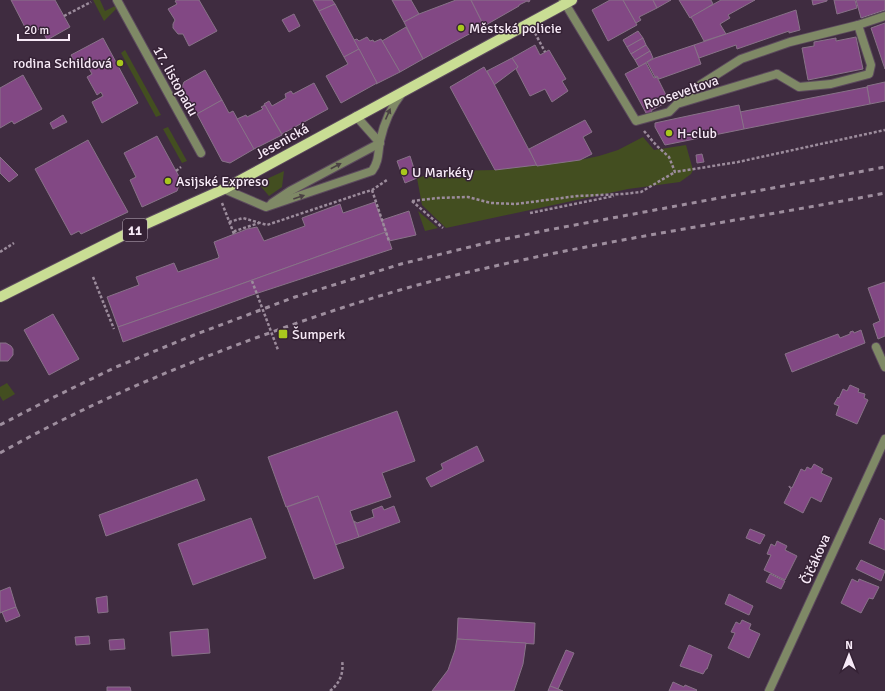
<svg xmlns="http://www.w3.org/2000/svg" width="885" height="691" viewBox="0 0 885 691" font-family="Signika,sans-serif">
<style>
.green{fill:#434e20}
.building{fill:#824884;stroke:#887288}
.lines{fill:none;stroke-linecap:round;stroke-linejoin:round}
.lane-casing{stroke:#5c4a5d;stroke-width:10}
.street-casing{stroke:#5c4a5d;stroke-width:10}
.primary-casing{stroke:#5c4a5d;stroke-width:12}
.path{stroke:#9c8c9c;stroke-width:2.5;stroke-dasharray:3 2;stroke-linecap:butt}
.lane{stroke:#7f8966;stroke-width:8}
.street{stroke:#7f8966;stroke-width:8}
.primary{stroke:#c9dd94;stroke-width:10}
.rail{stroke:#9e8e9e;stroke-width:3;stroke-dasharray:5 5;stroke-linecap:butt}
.oneway{fill:#4b4144}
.poi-dot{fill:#a8c71d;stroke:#352235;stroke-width:1.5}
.labels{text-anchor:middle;stroke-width:3;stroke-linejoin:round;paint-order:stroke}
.shield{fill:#352235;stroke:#bdaebd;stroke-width:1}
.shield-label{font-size:13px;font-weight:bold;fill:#f7eaf7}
.poi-label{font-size:14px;fill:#f7eaf7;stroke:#352235;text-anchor:start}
.street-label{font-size:14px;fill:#f7eaf7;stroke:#352235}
</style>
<rect width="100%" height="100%" fill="#3f2c40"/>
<g class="green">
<polygon points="93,0 100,0 105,11 115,6 117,8 104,21"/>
<polygon points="125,50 161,115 156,117 121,53"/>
<polygon points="168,127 187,161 182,163 163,129"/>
<polygon points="643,137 654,150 686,145 693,170 691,174 680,182 628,189 446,228 422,205 417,178 442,171 495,170 580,160 599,156 618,150"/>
<polygon points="284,171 282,187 269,196 258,183"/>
<polygon points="418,211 438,228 425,231"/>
<polygon points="7,383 15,394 3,401 0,396 0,387"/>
</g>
<g class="building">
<polygon points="11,0 55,0 70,27 47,40 41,28 29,35"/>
<polygon points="177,0 199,0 217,31 189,46 183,34 178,34 173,28 173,24 175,20 168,9 177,4 175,1"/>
<polygon points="313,0 332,0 335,4 319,11"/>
<polygon points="392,0 411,0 419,14 404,22"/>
<polygon points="456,0 471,0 484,26 423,59 404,22 419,14"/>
<polygon points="471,0 530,0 529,2 527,1 519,5 519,6 484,26"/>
<polygon points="610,0 623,0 637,25 608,41 592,10"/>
<polygon points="623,0 653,0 657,8 639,17 641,20 636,23"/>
<polygon points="653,0 671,0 657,8"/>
<polygon points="679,0 711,0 713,4 690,18"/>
<polygon points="721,0 755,0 728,15 730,18 720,24 726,34 704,41 691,17"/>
<polygon points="812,0 827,0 827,1 813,5"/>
<polygon points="834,0 855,0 857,8 837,14"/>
<polygon points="856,0 885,0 885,10 861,18"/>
<polygon points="335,4 359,49 344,57 319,11"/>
<polygon points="796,10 800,30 789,33 789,31 737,49 736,45 699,58 694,45"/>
<polygon points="294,14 300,26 289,32 282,20"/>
<polygon points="885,23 885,69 871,28"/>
<polygon points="406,27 423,59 400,72 382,41"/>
<polygon points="638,31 643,38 627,47 623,40"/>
<polygon points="367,37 370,41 373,40 374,42 381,39 400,72 376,84 377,83 354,40 357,39 359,41"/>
<polygon points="856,37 863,69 808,80 802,48 814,46 814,42 836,38 836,41"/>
<polygon points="103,38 138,103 102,123 92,102 103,96 101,92 97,95 87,77 92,74 86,63 83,65 81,62 76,65 71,55"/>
<polygon points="643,38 646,45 631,54 627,47"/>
<polygon points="535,45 540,55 549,50 566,79 562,81 568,91 552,102 545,89 530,96 516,69 518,67 512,58"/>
<polygon points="646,45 650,51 635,60 631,54"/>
<polygon points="694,45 701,64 659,79 657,76 655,77 647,62 655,58"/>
<polygon points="359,49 377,83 341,103 326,76 348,64 344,57"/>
<polygon points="650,51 653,58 639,67 635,60"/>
<polygon points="512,58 518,67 494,85 487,71"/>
<polygon points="646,63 654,78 657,77 669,101 652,110 650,115 646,113 625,74"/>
<polygon points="484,67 493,82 537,165 495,170 450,87"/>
<polygon points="205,70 222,100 197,114 182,87 184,82"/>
<polygon points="23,75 42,109 14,124 12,121 0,128 0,88"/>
<polygon points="885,82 885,101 870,104 867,86"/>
<polygon points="314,83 328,109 282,134 264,104 269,101 272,106 286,98 285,94 291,91 293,94"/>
<polygon points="867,87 870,104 744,129 740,112"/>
<polygon points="222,100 229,113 233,111 254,149 230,163 222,161 197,114"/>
<polygon points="265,105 282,135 254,149 237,119 246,115 247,117 263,109 261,107"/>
<polygon points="739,105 744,129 665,145 655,127 655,123"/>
<polygon points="63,115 67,122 53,129 50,123"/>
<polygon points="585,120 592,132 583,137 592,154 580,160 537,166 529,149"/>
<polygon points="157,136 181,180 177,191 142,207 130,180 136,177 124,153"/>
<polygon points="88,140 128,212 81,234 79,231 71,235 35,169"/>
<polygon points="702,154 704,162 697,163 696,155"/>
<polygon points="410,156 417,178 405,183 397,161"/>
<polygon points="0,157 18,175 9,182 0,173"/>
<polygon points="375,202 386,232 230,288 118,327 107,297 139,285 136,277 174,263 178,272 218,258 219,257 214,242 247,229 257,227 264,241 305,226 302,218 340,204 343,213"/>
<polygon points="409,211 416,235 389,241 382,220"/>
<polygon points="386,232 392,249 252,295 123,342 118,327 230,288"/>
<polygon points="885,282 885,336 878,339 873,324 880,321 868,288"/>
<polygon points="53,314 79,359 49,375 24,330"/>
<polygon points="861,330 865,343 792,372 785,354 838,334 840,338 850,334 850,332 853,331 854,333"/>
<polygon points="0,343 6,343 11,346 13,349 13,355 8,361 0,361"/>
<polygon points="850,385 859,389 858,392 865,394 864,398 868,400 857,424 836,415 839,406 834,404 838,397 839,398 843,389 847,391"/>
<polygon points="397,411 415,461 382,473 391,497 350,511 359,537 335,545 318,496 286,507 268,457"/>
<polygon points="477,446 484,461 431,487 426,478 443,469 441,464"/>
<polygon points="814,464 823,469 821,473 832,478 821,502 811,497 803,513 784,503 791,489 789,487 789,486 792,488 801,469 805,471 807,467 811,469"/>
<polygon points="197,479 205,500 106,536 99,515"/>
<polygon points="318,496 344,568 314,579 287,507"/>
<polygon points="382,506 384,510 394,506 400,522 359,537 354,521 357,523 374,517 372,510"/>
<polygon points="251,518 266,558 193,585 178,544"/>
<polygon points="880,518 885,521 885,550 869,543"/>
<polygon points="750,529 765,535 760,544 746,538"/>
<polygon points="777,541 787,546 785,550 797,556 785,580 764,570 771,555 767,554 771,544 775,546"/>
<polygon points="861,560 885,571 881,581 856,569"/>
<polygon points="770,574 785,581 781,589 766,582"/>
<polygon points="852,579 858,582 859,579 879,587 873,599 869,598 861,613 841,603"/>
<polygon points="10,587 16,607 0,613 0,591"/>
<polygon points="729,594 753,606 749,615 725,604"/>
<polygon points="107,596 108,612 98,613 96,598"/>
<polygon points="16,607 20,616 6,622 2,612"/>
<polygon points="458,618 535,623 534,644 457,639"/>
<polygon points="742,620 751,624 749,629 760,634 749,658 728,648 735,633 731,632 736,622 740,624"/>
<polygon points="208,629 210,653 172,656 170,632"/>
<polygon points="89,636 90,644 76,645 75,637"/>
<polygon points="124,639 125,649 110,650 109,640"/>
<polygon points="457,639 526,643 523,664 514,691 432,691 448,670 455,650"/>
<polygon points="689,645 712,655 707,669 706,669 703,674 680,666"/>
<polygon points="566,650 574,653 558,689 550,686"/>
<polygon points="673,682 684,687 685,685 697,690 696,691 669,691"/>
<polygon points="550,686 558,689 563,691 548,691"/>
<polygon points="107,687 130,687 131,691 107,691"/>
</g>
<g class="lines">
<defs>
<g id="lane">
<polyline points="777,74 799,87 831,84 869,74 871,65 858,25"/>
<polyline points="678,103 700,85 741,59 790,42 858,25 885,16"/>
<polyline points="876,347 885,367"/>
</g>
<g id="street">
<polyline points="117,0 201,153"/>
<polyline points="563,0 636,121 669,112 677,104 777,74"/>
<polyline points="356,116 380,143"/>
<path d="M224,189l42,18 106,-36c7,-9 6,-19 8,-30 4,-18 10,-33 22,-48"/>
<polyline points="272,203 290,191 380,143"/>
<polyline points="769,691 885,439"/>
</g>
<polyline id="primary" points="0,297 144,225 224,189 572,0"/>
</defs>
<use href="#lane" class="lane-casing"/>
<use href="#street" class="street-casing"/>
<use href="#primary" class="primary-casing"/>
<g class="path">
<polyline points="64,16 91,2"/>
<polyline points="535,33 545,52"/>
<polyline points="644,131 656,145 669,157 675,172 738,162 885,130"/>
<polyline points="176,171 181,167"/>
<polyline points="372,190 389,241"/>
<polyline points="412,201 438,198 468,197 491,203 516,204 577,196 623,194 641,192 675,172"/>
<polyline points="412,201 443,228"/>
<polyline points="222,203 234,234 235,231 259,223"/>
<polyline points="530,213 614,196"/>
<polyline points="229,222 243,218 267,225 365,192 372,190 387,180"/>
<polyline points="0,252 14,243"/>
<polyline points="93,277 114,329"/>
<polyline points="252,281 278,350"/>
<path d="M330,691c10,-8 14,-18 12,-31"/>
</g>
<use href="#lane" class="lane"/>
<use href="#street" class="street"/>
<use href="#primary" class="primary"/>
<g class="rail">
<polyline points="0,425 48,400 116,367 194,335 295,297 401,264 486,243 548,230 885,167"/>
<path d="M0,453c87,-49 178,-87 272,-121 69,-25 138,-47 210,-63 133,-31 269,-50 403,-76"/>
</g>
</g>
<defs><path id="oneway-solid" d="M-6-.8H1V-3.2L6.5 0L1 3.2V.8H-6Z"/></defs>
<g class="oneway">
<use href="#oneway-solid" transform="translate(388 114) rotate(-66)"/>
<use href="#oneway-solid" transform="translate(336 166) rotate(-28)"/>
<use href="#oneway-solid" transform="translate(299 197) rotate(-19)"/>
</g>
<g class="poi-dot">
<circle cx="461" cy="28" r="4"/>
<circle cx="120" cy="63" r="4"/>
<circle cx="669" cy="133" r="4"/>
<circle cx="404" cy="172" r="4"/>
<circle cx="168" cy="181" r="4"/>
<rect x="278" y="329" width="10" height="10" rx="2"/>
</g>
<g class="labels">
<rect class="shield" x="123" y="219" width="24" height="22" rx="3"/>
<g class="shield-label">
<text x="135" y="235">11</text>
</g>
<g class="poi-label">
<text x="469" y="33">Městská policie</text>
<text x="112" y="68" text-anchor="end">rodina Schildová</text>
<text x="677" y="138">H-club</text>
<text x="412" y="177">U Markéty</text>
<text x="176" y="186">Asijské Expreso</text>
<text x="292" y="339">Šumperk</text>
</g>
<g class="street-label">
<text transform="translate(176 81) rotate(61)" y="5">17. listopadu</text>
<text transform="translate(681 92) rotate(-19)" y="5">Rooseveltova</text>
<text transform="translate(282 141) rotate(-29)" y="5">Jesenická</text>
<text transform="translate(815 559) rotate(-66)" y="5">Čičákova</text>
</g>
</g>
<g transform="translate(849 655)" stroke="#352235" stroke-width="3" paint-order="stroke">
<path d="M0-3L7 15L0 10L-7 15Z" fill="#f7eaf7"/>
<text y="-6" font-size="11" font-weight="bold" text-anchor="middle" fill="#f7eaf7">N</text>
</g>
<path d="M18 34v6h51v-6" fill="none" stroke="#f7eaf7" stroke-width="2"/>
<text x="24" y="34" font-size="12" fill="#f7eaf7" stroke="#352235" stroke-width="3" paint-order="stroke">20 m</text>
</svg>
